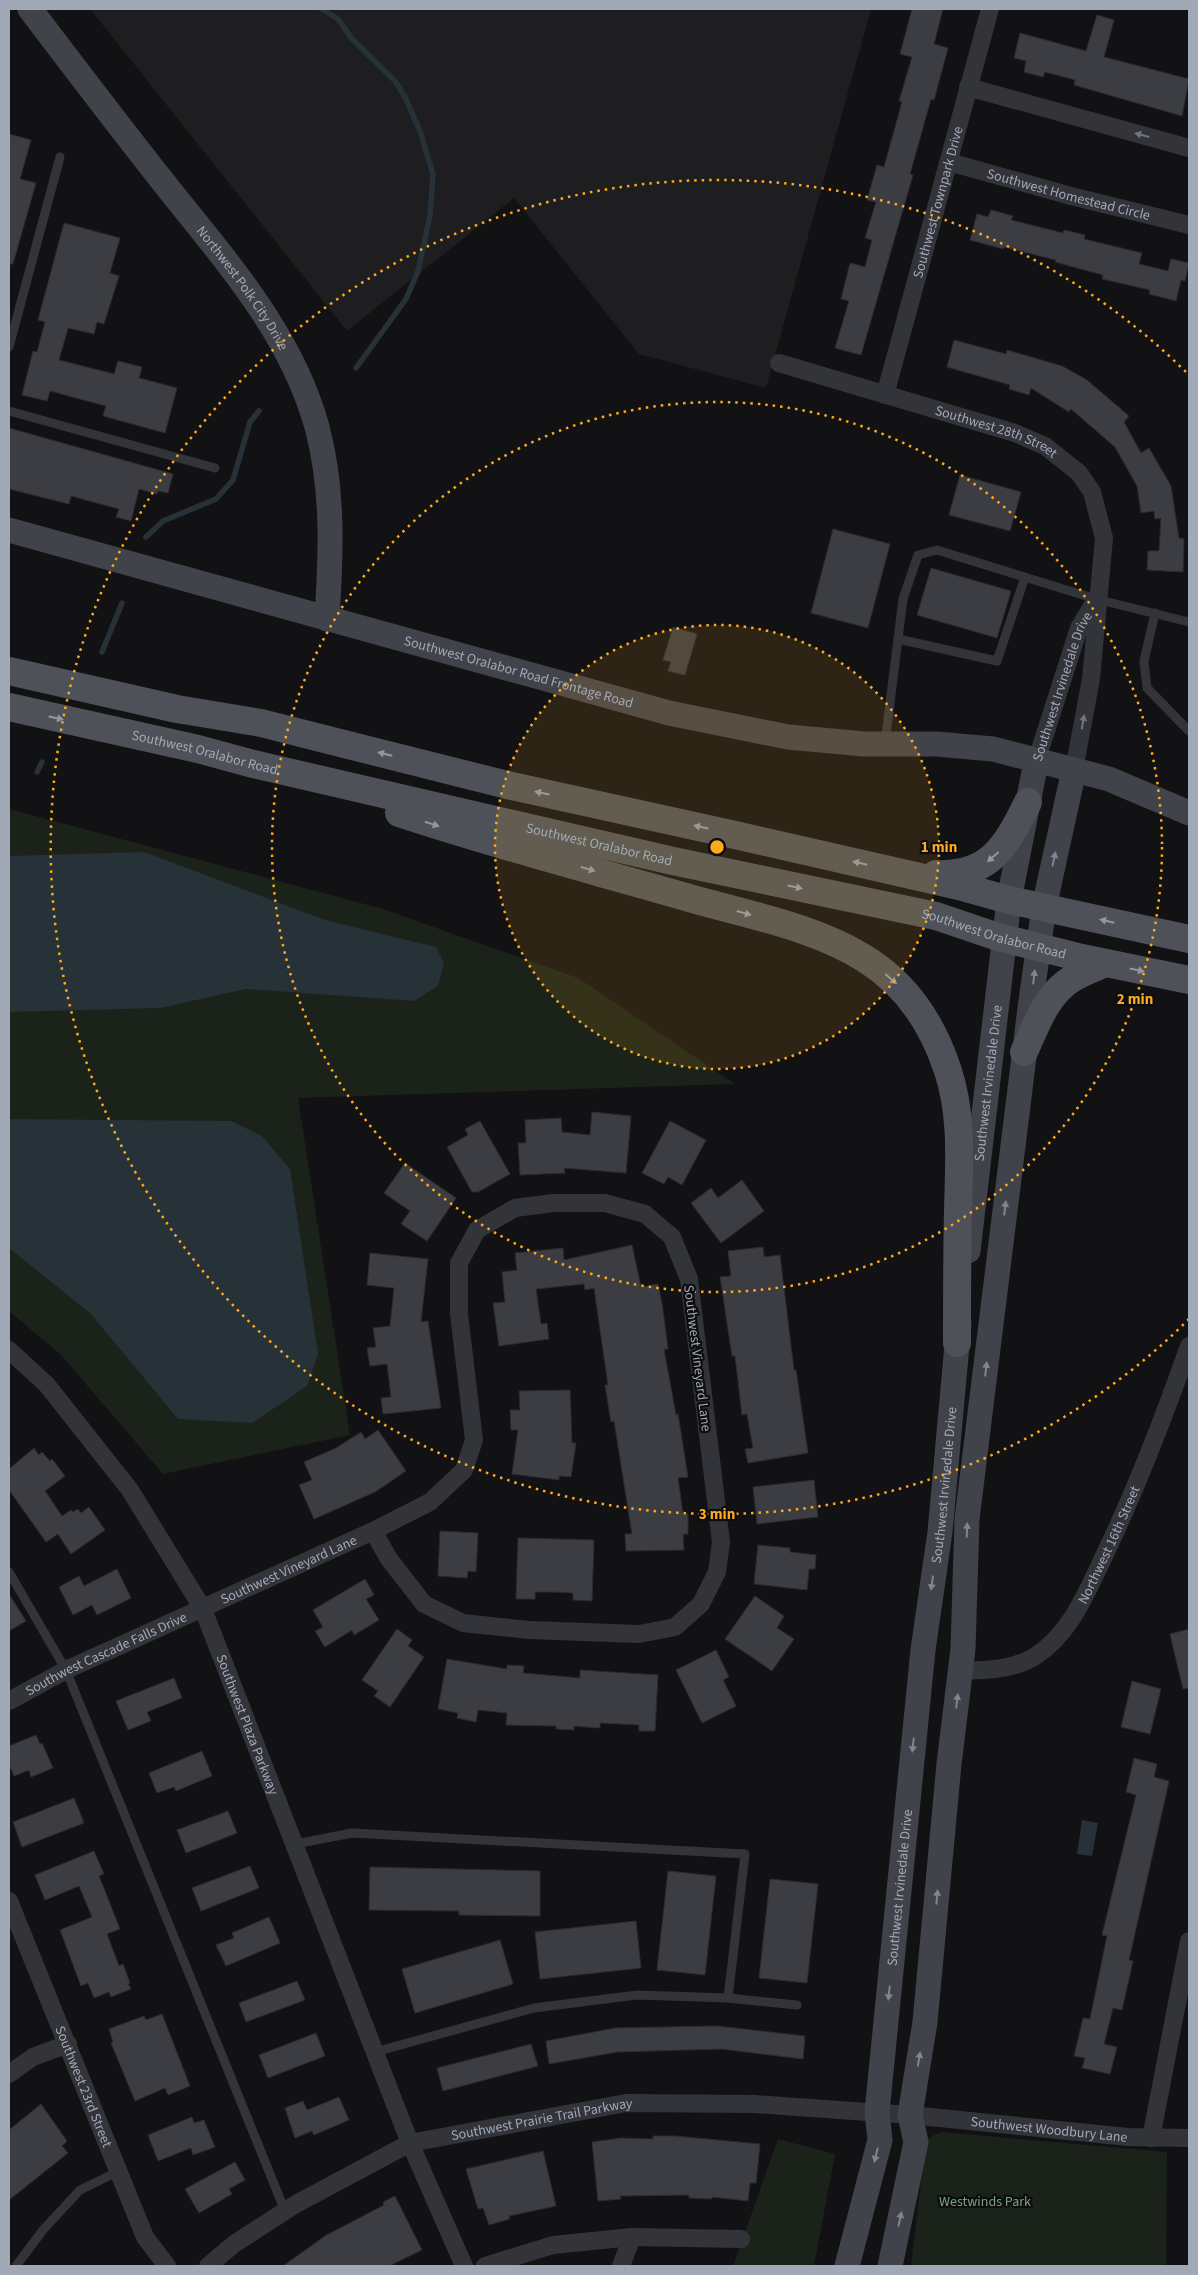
<svg xmlns="http://www.w3.org/2000/svg" width="1198" height="2275" viewBox="0 0 1198 2275" font-family="'Source Sans 3',sans-serif">
<style>
.built{fill:#1e1e21}
.green{fill:#1a221a}
.water{fill:#273138}
.lines{fill:none;stroke-linecap:round;stroke-linejoin:round}
.stream{stroke:#273138;stroke-width:5.5}
.building{fill:#3c3d42;stroke:#2c2c30}
.lane{stroke:#323439;stroke-width:9}
.street{stroke:#323439;stroke-width:18}
.secondary{stroke:#404349;stroke-width:25}
.primary{stroke:#4e5158;stroke-width:28}
.oneway{fill:#70747e}
.oneway2{fill:#9197a3}
.oneway3{fill:#808590}
.ring{fill:none;stroke:#ffaa1e;stroke-width:2.5;stroke-dasharray:2.5 5}
.labels{text-anchor:middle;stroke-width:4.5;stroke-linejoin:round;paint-order:stroke}
.street-label{font-size:14px;fill:#a2a9b6;stroke:#0d0d0f}
.park-label{font-size:14px;fill:#77a378;stroke:#0d0d0f}
.centre{fill:#ffaa1e;stroke:#0d0d0f;stroke-width:2.5}
.ring-label{font-size:15px;text-anchor:middle;font-weight:bold;fill:#ffaa1e;stroke:#0d0d0f;stroke-width:4.5;stroke-linejoin:round;paint-order:stroke}
</style>
<rect width="100%" height="100%" fill="#121214"/>
<polygon class="built" points="90,9 871,9 766,388 639,354 514,198 347,331"/>
<g class="green">
<polygon points="9,809 383,909 578,978 735,1084 298,1098 350,1435 163,1474 61,1355 9,1311"/>
<polygon points="941,2132 1167,2152 1166,2266 911,2266 926,2139"/>
<polygon points="778,2139 835,2154 814,2266 733,2266"/>
</g>
<g class="water">
<polygon points="144,852 325,920 436,947 444,963 438,986 414,1001 246,989 160,1008 9,1012 9,856"/>
<polygon points="9,1119 231,1121 262,1136 290,1169 318,1354 307,1386 252,1423 178,1419 91,1314 9,1248"/>
<polygon points="1082,1820 1098,1823 1092,1856 1077,1854"/>
</g>
<g class="lines">
<g class="stream">
<polyline points="322,9 338,19 352,39 395,81 405,97 420,131 433,174 430,216 418,271 406,299 356,368"/>
<polyline points="146,537 163,521 216,499 233,480 250,422 259,411"/>
<polyline points="102,652 122,603"/>
<polyline points="37,772 42,762"/>
</g>
</g>
<g class="building">
<polygon points="912,9 943,9 934,44 948,48 934,100 931,99 910,174 913,175 861,355 835,348 849,301 841,299 850,263 865,267 872,240 865,238 876,202 867,200 877,165 884,167 902,102 899,101 912,57 900,54"/>
<polygon points="1097,15 1114,20 1104,57 1189,79 1182,116 1074,85 1075,80 1045,72 1043,77 1024,72 1026,61 1014,58 1020,33 1086,51"/>
<polygon points="9,134 31,140 20,179 36,183 13,264 9,264"/>
<polygon points="991,210 1013,216 1011,220 1063,233 1064,230 1085,235 1084,239 1142,253 1139,264 1168,271 1171,259 1189,263 1185,281 1181,280 1176,301 1149,294 1150,290 1102,279 1103,275 1055,262 1056,260 1004,247 1003,249 970,240 977,214 988,217"/>
<polygon points="64,223 120,238 110,273 119,276 104,324 97,322 94,334 68,328 59,360 114,374 118,361 142,367 139,378 177,388 165,433 103,416 106,406 50,391 47,401 22,395 33,351 37,352 45,322 38,320"/>
<polygon points="954,340 1006,354 1007,350 1062,366 1087,380 1129,416 1124,422 1141,453 1149,448 1171,486 1179,538 1184,539 1183,572 1147,570 1148,551 1159,551 1161,518 1155,519 1154,511 1141,513 1137,486 1115,447 1071,409 1069,412 1031,388 1029,395 1009,389 1010,385 947,367"/>
<polygon points="9,428 173,474 168,493 158,491 157,494 139,489 131,521 116,517 119,509 71,496 69,504 9,489"/>
<polygon points="960,475 1021,492 1010,531 949,515"/>
<polygon points="833,529 890,544 868,628 811,613"/>
<polygon points="931,568 1011,591 997,638 917,615"/>
<polygon points="673,627 697,634 685,675 668,671 671,662 663,660"/>
<polygon points="592,1112 631,1116 626,1173 564,1168 565,1173 520,1175 518,1143 526,1143 525,1120 561,1118 562,1132 590,1135"/>
<polygon points="480,1121 510,1174 478,1192 472,1192 447,1147 468,1135 465,1129"/>
<polygon points="670,1121 706,1140 682,1185 668,1177 664,1184 642,1173"/>
<polygon points="405,1163 456,1198 427,1241 401,1224 410,1211 384,1193"/>
<polygon points="742,1180 764,1211 721,1243 691,1203 711,1188 718,1198"/>
<polygon points="632,1245 641,1287 658,1284 662,1303 668,1349 664,1349 676,1415 678,1414 688,1477 678,1478 683,1514 688,1514 688,1534 683,1534 684,1550 626,1551 625,1534 632,1534 614,1421 611,1422 605,1385 608,1385 594,1288 585,1290 584,1284 536,1289 541,1324 547,1323 549,1339 499,1346 493,1303 505,1302 502,1272 517,1270 515,1253 563,1248 564,1260"/>
<polygon points="763,1247 764,1257 780,1255 794,1370 796,1370 808,1453 748,1463 745,1449 753,1448 747,1414 742,1415 735,1356 732,1356 720,1277 731,1276 728,1251"/>
<polygon points="370,1253 428,1259 421,1322 428,1321 441,1408 383,1414 381,1398 391,1397 387,1364 370,1366 367,1348 376,1347 373,1328 390,1326 394,1288 367,1285"/>
<polygon points="570,1390 572,1443 576,1443 571,1477 559,1476 559,1480 512,1474 518,1430 511,1430 510,1410 520,1410 519,1391"/>
<polygon points="378,1430 406,1471 375,1492 314,1519 299,1485 312,1480 304,1462 336,1448 361,1432 365,1439"/>
<polygon points="34,1448 39,1455 42,1452 50,1461 52,1459 65,1476 45,1491 62,1516 71,1510 73,1512 78,1509 81,1513 89,1507 105,1530 71,1554 58,1534 46,1542 9,1490 9,1469"/>
<polygon points="814,1480 818,1517 757,1524 753,1487"/>
<polygon points="440,1531 478,1533 476,1572 468,1571 467,1578 438,1576"/>
<polygon points="518,1538 594,1540 592,1601 573,1600 573,1593 554,1592 535,1592 535,1599 516,1599"/>
<polygon points="758,1545 790,1548 790,1552 816,1555 815,1569 809,1569 807,1590 754,1584"/>
<polygon points="117,1569 131,1598 97,1615 92,1605 73,1615 59,1587 79,1576 84,1586"/>
<polygon points="365,1579 374,1595 366,1599 379,1620 354,1635 352,1630 325,1647 315,1631 323,1627 313,1610"/>
<polygon points="9,1594 26,1621 9,1631"/>
<polygon points="755,1596 784,1616 777,1628 794,1639 772,1671 725,1639"/>
<polygon points="397,1629 412,1640 408,1646 424,1657 390,1707 374,1696 378,1691 362,1680"/>
<polygon points="1189,1629 1189,1688 1183,1689 1170,1634"/>
<polygon points="716,1650 729,1677 723,1680 736,1706 702,1723 676,1670"/>
<polygon points="447,1659 507,1669 507,1665 524,1666 523,1673 580,1678 580,1670 658,1675 655,1731 639,1731 639,1725 600,1723 600,1728 574,1726 574,1730 556,1729 556,1726 506,1725 507,1713 478,1710 476,1722 457,1718 458,1713 438,1709"/>
<polygon points="174,1678 182,1698 147,1712 151,1721 128,1730 116,1701"/>
<polygon points="1132,1681 1161,1689 1150,1734 1121,1727"/>
<polygon points="36,1735 40,1744 42,1743 53,1768 31,1777 29,1770 14,1776 9,1764 9,1746"/>
<polygon points="202,1751 212,1776 176,1791 174,1787 157,1793 149,1773"/>
<polygon points="1134,1758 1157,1764 1154,1777 1169,1781 1129,1960 1133,1961 1122,2010 1113,2008 1104,2044 1117,2047 1110,2074 1082,2068 1085,2058 1074,2056 1083,2018 1090,2019 1107,1936 1102,1935 1136,1795 1126,1792"/>
<polygon points="74,1798 84,1823 22,1847 13,1822"/>
<polygon points="228,1811 237,1833 186,1853 177,1830"/>
<polygon points="94,1851 104,1874 99,1876 120,1929 107,1934 119,1966 123,1964 130,1983 128,1984 131,1989 111,1997 109,1992 94,1998 88,1983 81,1986 60,1930 92,1917 79,1886 45,1900 35,1875"/>
<polygon points="250,1866 259,1888 201,1911 192,1888"/>
<polygon points="370,1867 540,1871 540,1916 459,1915 459,1911 369,1910"/>
<polygon points="668,1871 716,1876 705,1975 657,1970"/>
<polygon points="770,1879 818,1884 807,1983 759,1978"/>
<polygon points="269,1917 280,1943 226,1966 216,1945 234,1938 232,1933"/>
<polygon points="636,1921 641,1968 540,1979 535,1932"/>
<polygon points="500,1940 513,1984 415,2013 402,1969"/>
<polygon points="297,1981 305,2000 246,2022 239,2003"/>
<polygon points="162,2014 190,2086 168,2095 165,2088 135,2101 111,2043 113,2042 109,2029 144,2016 146,2020"/>
<polygon points="717,2026 805,2036 803,2059 721,2049 617,2052 549,2064 546,2041 615,2028"/>
<polygon points="316,2033 325,2056 268,2078 259,2055"/>
<polygon points="531,2044 538,2066 443,2091 437,2068"/>
<polygon points="339,2097 349,2120 314,2135 312,2131 295,2138 285,2108 303,2101 307,2110"/>
<polygon points="41,2104 67,2141 62,2146 68,2153 9,2200 9,2130"/>
<polygon points="192,2117 194,2123 204,2120 215,2147 193,2155 191,2148 158,2161 148,2135"/>
<polygon points="653,2136 675,2136 760,2144 756,2183 750,2183 748,2201 712,2197 712,2199 689,2198 689,2195 620,2196 621,2199 598,2201 592,2142 621,2138 653,2139"/>
<polygon points="543,2151 556,2206 509,2216 510,2219 489,2225 483,2208 478,2209 466,2169"/>
<polygon points="235,2162 245,2180 229,2189 232,2194 199,2213 185,2189"/>
<polygon points="395,2196 422,2250 389,2266 283,2266 325,2236 384,2205 383,2202"/>
</g>
<g class="lines">
<g class="lane">
<polyline points="9,347 60,157"/>
<polyline points="9,411 215,468"/>
<polyline points="1155,613 1144,661 1147,688 1189,731"/>
<polyline points="898,639 997,661 1025,577"/>
<polyline points="885,743 903,599 918,555 937,550 1096,599 1189,622"/>
<polyline points="9,1572 66,1670 285,2211"/>
<polyline points="295,1844 352,1833 745,1854 728,1998"/>
<polyline points="375,2052 534,2008 637,1995 728,1998 797,2005"/>
<polyline points="16,2266 43,2230 80,2190 119,2171"/>
</g>
<g class="street">
<polyline points="968,87 1189,148"/>
<path id="s1" d="M949,162l122,34 118,29"/>
<path id="s2" d="M779,363l236,70 30,13 34,27 13,19 12,46 -13,141 -17,91"/>
<path id="s3" d="M885,395l105,-386"/>
<path id="s4" d="M1036,762l43,-134 15,-25"/>
<path id="s5" d="M9,1350l38,35 83,105 73,119 207,534 54,123"/>
<path id="s6" d="M961,1671c25,-1 51,-1 73,-14 37,-23 53,-66 71,-103 32,-67 59,-137 84,-208"/>
<path id="s7" d="M9,1701l57,-31 307,-139 16,28 35,45 39,19 66,7 110,4 36,-7 26,-23 16,-32 4,-30 -32,-263 -17,-42 -27,-23 -40,-11h-52l-38,5 -38,22 -18,33v51l15,126 -10,30 -34,32 -57,29"/>
<path id="s8" d="M9,1901l136,336 22,29"/>
<polyline points="9,2074 33,2057 68,2044"/>
<polyline points="1151,2138 1189,1941"/>
<polyline points="632,2237 741,2239"/>
<path id="s9" d="M208,2266l26,-22 62,-40 114,-61 216,-40 128,1 156,11 218,22 61,1"/>
<polyline points="485,2266 553,2245 632,2237 621,2266"/>
</g>
<g class="secondary">
<path id="s10" d="M30,9c44,58 88,116 134,174 60,76 127,149 153,244 17,64 14,126 10,192"/>
<path id="s11" d="M9,530l660,183 119,24 76,7h72l57,5 116,30 80,34"/>
<path id="s12" d="M968,1251l41,-351 27,-138"/>
<path id="s13" d="M847,2266l33,-126 -3,-28 46,-462 17,-118 19,-209"/>
<polyline points="890,2266 916,2142 910,2115 925,2022 949,1764 963,1649 967,1519 1030,1008 1044,907 1074,770"/>
</g>
<g class="primary">
<polyline points="9,671 177,709 261,723 507,785 735,835 959,886 1009,900 1189,939"/>
<path id="s14" d="M9,707l189,42 55,15 420,97 263,55 62,21 84,21 107,22"/>
<path d="M399,813c99,33 201,59 301,88 54,15 120,28 167,59 41,26 66,65 81,111 15,46 11,93 10,140 -1,44 -1,88 -1,132"/>
<path d="M936,874c54,3 71,-29 92,-72"/>
<path d="M1024,1052c12,-26 22,-58 49,-74 10,-6 22,-10 32,-15"/>
</g>
</g>
<defs><path id="oneway-solid" d="M-6-.8H1V-3.2L6.5 0L1 3.2V.8H-6Z" transform="scale(1.25)"/></defs>
<g class="oneway">
<use href="#oneway-solid" transform="translate(1142 135) rotate(-165)"/>
<use href="#oneway-solid" transform="translate(1083 722) rotate(-80)"/>
</g>
<g class="oneway2">
<use href="#oneway-solid" transform="translate(56 718) rotate(12)"/>
<use href="#oneway-solid" transform="translate(385 754) rotate(-166)"/>
<use href="#oneway-solid" transform="translate(542 793) rotate(-168)"/>
<use href="#oneway-solid" transform="translate(432 824) rotate(18)"/>
<use href="#oneway-solid" transform="translate(701 827) rotate(-168)"/>
<use href="#oneway-solid" transform="translate(993 857) rotate(139)"/>
<use href="#oneway-solid" transform="translate(860 863) rotate(-167)"/>
<use href="#oneway-solid" transform="translate(588 869) rotate(16)"/>
<use href="#oneway-solid" transform="translate(795 887) rotate(12)"/>
<use href="#oneway-solid" transform="translate(744 913) rotate(16)"/>
<use href="#oneway-solid" transform="translate(1107 921) rotate(-167)"/>
<use href="#oneway-solid" transform="translate(1137 970) rotate(12)"/>
<use href="#oneway-solid" transform="translate(891 979) rotate(41)"/>
</g>
<g class="oneway3">
<use href="#oneway-solid" transform="translate(1054 859) rotate(-78)"/>
<use href="#oneway-solid" transform="translate(1034 977) rotate(-83)"/>
<use href="#oneway-solid" transform="translate(1005 1208) rotate(-83)"/>
<use href="#oneway-solid" transform="translate(986 1369) rotate(-83)"/>
<use href="#oneway-solid" transform="translate(967 1530) rotate(-88)"/>
<use href="#oneway-solid" transform="translate(932 1583) rotate(98)"/>
<use href="#oneway-solid" transform="translate(957 1701) rotate(-83)"/>
<use href="#oneway-solid" transform="translate(913 1745) rotate(96)"/>
<use href="#oneway-solid" transform="translate(937 1897) rotate(-85)"/>
<use href="#oneway-solid" transform="translate(889 1993) rotate(96)"/>
<use href="#oneway-solid" transform="translate(919 2059) rotate(-81)"/>
<use href="#oneway-solid" transform="translate(876 2155) rotate(104)"/>
<use href="#oneway-solid" transform="translate(900 2219) rotate(-78)"/>
</g>
<circle cx="717" cy="847" r="222" fill="#ffaa1e" fill-opacity=".12"/>
<g class="ring">
<circle cx="717" cy="847" r="222"/>
<circle cx="717" cy="847" r="445"/>
<path d="M1189 1319A667 667 0 1 1 1189 375"/>
</g>
<g class="labels">
<g class="street-label">
<text dy="5" stroke="none"><textPath href="#s1" startOffset="124">Southwest Homestead Circle</textPath></text>
<text dy="5" stroke="none"><textPath href="#s3" startOffset="200">Southwest Townpark Drive</textPath></text>
<text dy="5" stroke="none"><textPath href="#s10" startOffset="351">Northwest Polk City Drive</textPath></text>
<text dy="5" stroke="none"><textPath href="#s2" startOffset="228">Southwest 28th Street</textPath></text>
<text dy="5" stroke="none"><textPath href="#s11" startOffset="529">Southwest Oralabor Road Frontage Road</textPath></text>
<text dy="5" stroke="none"><textPath href="#s4" startOffset="80">Southwest Irvinedale Drive</textPath></text>
<text dy="5" stroke="none"><textPath href="#s14" startOffset="201">Southwest Oralabor Road</textPath></text>
<text dy="5" stroke="none"><textPath href="#s14" startOffset="606">Southwest Oralabor Road</textPath></text>
<text dy="5" stroke="none"><textPath href="#s14" startOffset="1011">Southwest Oralabor Road</textPath></text>
<text dy="5" stroke="none"><textPath href="#s12" startOffset="169">Southwest Irvinedale Drive</textPath></text>
<text transform="translate(698 1358) rotate(83)" y="5">Southwest Vineyard Lane</text>
<text dy="5" stroke="none"><textPath href="#s13" startOffset="789">Southwest Irvinedale Drive</textPath></text>
<text dy="5" stroke="none"><textPath href="#s6" startOffset="212">Northwest 16th Street</textPath></text>
<text dy="5" stroke="none"><textPath href="#s7" startOffset="309">Southwest Vineyard Lane</textPath></text>
<text dy="5" stroke="none"><textPath href="#s7" startOffset="108">Southwest Cascade Falls Drive</textPath></text>
<text dy="5" stroke="none"><textPath href="#s5" startOffset="449">Southwest Plaza Parkway</textPath></text>
<text dy="5" stroke="none"><textPath href="#s13" startOffset="384">Southwest Irvinedale Drive</textPath></text>
<text dy="5" stroke="none"><textPath href="#s8" startOffset="200">Southwest 23rd Street</textPath></text>
<text dy="5" stroke="none"><textPath href="#s9" startOffset="371">Southwest Prairie Trail Parkway</textPath></text>
<text dy="5" stroke="none"><textPath href="#s9" startOffset="881">Southwest Woodbury Lane</textPath></text>
</g>
<g class="park-label">
<text x="985" y="2206">Westwinds Park</text>
</g>
</g>
<circle cx="717" cy="847" r="8" class="centre"/>
<g class="ring-label">
<text x="939" y="852">1 min</text>
<text x="1135" y="1004">2 min</text>
<text x="717" y="1519">3 min</text>
</g>
<rect width="1198" height="2275" fill="none" stroke="#a2a9b6" stroke-width="20"/>
</svg>
